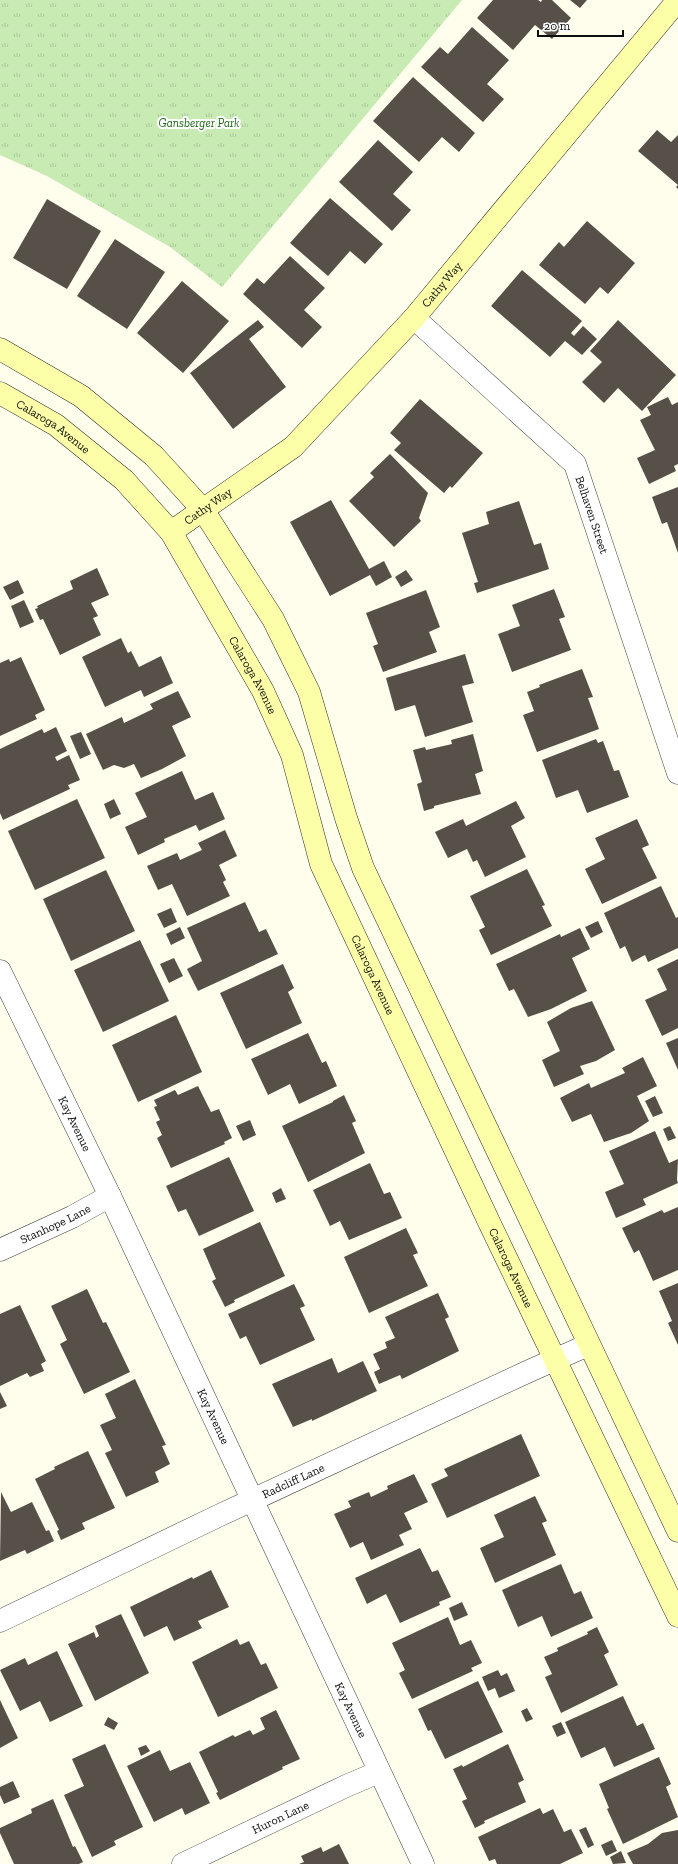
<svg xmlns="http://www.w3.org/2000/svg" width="678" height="1864" viewBox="0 0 678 1864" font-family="'Zilla Slab',serif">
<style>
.park{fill:url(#park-tufts)}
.building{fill:#565049}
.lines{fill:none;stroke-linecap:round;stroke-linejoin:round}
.street-casing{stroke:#404040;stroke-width:23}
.secondary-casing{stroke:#2f2f2f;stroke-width:23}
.street{stroke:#fff;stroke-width:22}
.secondary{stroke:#fcffa7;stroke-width:22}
.labels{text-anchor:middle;stroke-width:4;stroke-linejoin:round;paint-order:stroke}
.park-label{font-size:12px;font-style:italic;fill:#1e671a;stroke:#fff}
.street-label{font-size:12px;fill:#0d0d0d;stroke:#fff}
</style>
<defs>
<pattern id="park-tufts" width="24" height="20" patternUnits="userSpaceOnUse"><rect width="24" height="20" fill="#c8ebb4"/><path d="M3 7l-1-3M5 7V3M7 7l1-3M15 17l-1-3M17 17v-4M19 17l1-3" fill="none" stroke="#abc89a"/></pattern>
</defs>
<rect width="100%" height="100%" fill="#fffeec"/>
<polygon class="park" points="0,0 462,0 222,287 170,247 47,176 0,155"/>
<g class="building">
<polygon points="493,0 538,0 541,2 542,0 552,0 571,18 552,39 535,25 513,50 477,18"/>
<polygon points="570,0 587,0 580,8"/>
<polygon points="472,27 509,60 487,84 504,99 483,122 421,67 440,47 448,54"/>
<polygon points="413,77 475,133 459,152 442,137 419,162 373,121"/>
<polygon points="657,130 671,142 678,135 678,189 676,187 678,185 638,151"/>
<polygon points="378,140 413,172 393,194 411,210 392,231 339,182"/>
<polygon points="330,198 383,244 365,264 350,251 328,276 290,243"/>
<polygon points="47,199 101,231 67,289 13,258"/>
<polygon points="587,221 635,263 608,294 600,287 585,304 539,265 559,242 564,247"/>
<polygon points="115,239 165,272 127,329 77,296"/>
<polygon points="290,256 325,288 304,310 322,327 302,348 243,294 257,278 264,284"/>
<polygon points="522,270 582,321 571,333 574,336 583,326 597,339 582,355 565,341 550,357 491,306"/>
<polygon points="182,281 229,321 183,373 137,333"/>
<polygon points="258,320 264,327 249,339 286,387 233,429 190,373"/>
<polygon points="618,320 676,375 642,411 618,388 604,403 582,382 602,362 590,351"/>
<polygon points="668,397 672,405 678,402 678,464 674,466 676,471 649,484 637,458 655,450 640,420 651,415 647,407"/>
<polygon points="420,399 483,453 452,488 450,486 444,493 394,450 401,443 390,433"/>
<polygon points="390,454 428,493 419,518 421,521 394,547 349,501 374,477 370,473"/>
<polygon points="678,487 678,553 667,522 662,524 652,497"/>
<polygon points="331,500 369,569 384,561 392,577 376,586 370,575 330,596 290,522"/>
<polygon points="519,501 534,545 541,543 549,569 477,593 474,583 478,582 462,533 489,524 486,512"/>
<polygon points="97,568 109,595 91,603 98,616 93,618 101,635 60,655 43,619 40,620 35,609 38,608 37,606 73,589 70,581"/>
<polygon points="406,570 413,580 401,587 395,577"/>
<polygon points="18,580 24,593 10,600 3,587"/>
<polygon points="554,589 565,617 559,619 571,650 512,672 498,634 520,626 512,605"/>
<polygon points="426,590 440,627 429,632 437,652 383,672 373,646 378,644 366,613"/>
<polygon points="24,600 34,622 20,628 11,606"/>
<polygon points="121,638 128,653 131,651 139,667 161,656 173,683 144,697 141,690 105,707 82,657"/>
<polygon points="465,654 474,683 462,686 473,722 425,737 415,705 395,711 386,678"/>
<polygon points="21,657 45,710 35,715 37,719 0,736 0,663 9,659 10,662"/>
<polygon points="582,669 593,697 588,698 599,729 537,752 523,715 534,711 527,692 540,687 539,685"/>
<polygon points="178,691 191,717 172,726 186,756 162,769 141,778 134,764 124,768 114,765 103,770 86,734 122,717 124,723 153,709 150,704"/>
<polygon points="56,727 67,751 55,757 57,761 69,755 80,780 68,785 70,789 3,820 0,813 0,749 42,729 44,733"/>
<polygon points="81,732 91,754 80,759 70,736"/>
<polygon points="473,734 483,771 475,774 481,794 434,806 434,808 424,811 417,784 422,782 413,750 425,747 426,750 452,744 451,740"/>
<polygon points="596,739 598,743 603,741 614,771 619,770 629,797 587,813 578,790 556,798 542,760"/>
<polygon points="182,771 195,800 213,792 225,819 199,831 196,825 164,839 165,842 138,855 125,827 147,817 135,793"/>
<polygon points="77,799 105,858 35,890 8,831"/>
<polygon points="114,799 121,814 110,819 104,804"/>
<polygon points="516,801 525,818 511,826 526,857 485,877 477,860 473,862 467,849 448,858 435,832 463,819 466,826"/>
<polygon points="637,819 649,845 642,848 657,878 602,904 585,869 605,859 595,838"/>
<polygon points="225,830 237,856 219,865 226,880 223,882 230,896 187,916 172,884 158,890 147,866 177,853 180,860 202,850 198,843"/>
<polygon points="527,869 545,905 542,906 552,926 491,955 479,930 485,927 470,896"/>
<polygon points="106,870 135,931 71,961 43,899"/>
<polygon points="661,886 676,918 678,917 678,948 648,962 645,955 632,962 625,946 620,949 604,913"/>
<polygon points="245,902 259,932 266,929 278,954 198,991 187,969 202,961 187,928"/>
<polygon points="171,908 177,922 164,928 157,914"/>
<polygon points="598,921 603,932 591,938 585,927"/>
<polygon points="180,927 185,938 171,945 166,934"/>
<polygon points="580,928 590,949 572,958 587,991 551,1009 528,1017 514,989 509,991 496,964 560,934 561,937"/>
<polygon points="140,940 169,1001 103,1032 74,970"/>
<polygon points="174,958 183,976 169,983 160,964"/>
<polygon points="678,959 678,1028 662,1036 645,1000 667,990 657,969"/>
<polygon points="283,964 294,988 288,992 302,1023 246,1049 220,993"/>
<polygon points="592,1001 615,1050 596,1061 580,1066 584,1074 554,1087 542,1060 560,1051 547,1022 571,1008"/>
<polygon points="176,1015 202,1072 138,1102 112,1045"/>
<polygon points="308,1033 322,1063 326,1061 337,1086 299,1104 290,1084 268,1095 251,1059"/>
<polygon points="678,1038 678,1070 666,1043"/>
<polygon points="643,1057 657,1086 637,1096 649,1121 631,1133 604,1142 591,1114 572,1122 560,1098 589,1083 591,1088 625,1073 622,1068"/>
<polygon points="198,1086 211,1112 219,1109 232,1138 224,1142 225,1144 171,1168 157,1138 162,1135 156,1122 160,1120 154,1107 157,1106 154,1100 175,1090 178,1095"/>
<polygon points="344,1095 356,1121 352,1123 365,1153 308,1182 282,1126 333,1102 333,1101"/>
<polygon points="655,1096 663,1113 653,1117 645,1101"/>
<polygon points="250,1120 256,1135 243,1141 236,1126"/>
<polygon points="670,1126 676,1138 668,1141 663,1129"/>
<polygon points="655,1131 669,1163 678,1159 677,1180 678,1183 643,1199 646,1205 616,1218 605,1192 624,1184 609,1151"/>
<polygon points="229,1157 254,1211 199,1236 186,1209 178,1212 166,1186"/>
<polygon points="370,1163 384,1194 390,1192 402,1218 349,1240 340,1221 330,1226 313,1190"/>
<polygon points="281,1188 286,1199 276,1203 272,1193"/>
<polygon points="678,1207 678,1270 653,1281 639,1250 634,1253 622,1228 662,1210 664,1213"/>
<polygon points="260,1222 285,1276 234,1300 235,1302 225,1307 212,1281 216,1279 203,1249"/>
<polygon points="406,1228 418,1253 413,1255 428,1286 369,1313 344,1257"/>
<polygon points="678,1283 678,1345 668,1323 672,1321 659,1291"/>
<polygon points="294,1284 305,1306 300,1308 315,1340 260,1365 246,1336 240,1339 228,1314"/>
<polygon points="87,1289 103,1323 106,1322 130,1372 84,1394 60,1344 67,1340 51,1306"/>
<polygon points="438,1293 449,1317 445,1319 459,1351 402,1379 400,1375 379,1384 374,1372 380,1369 373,1354 387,1348 385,1342 395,1338 385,1317"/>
<polygon points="20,1305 46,1361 41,1364 44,1371 30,1377 27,1373 0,1386 0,1314"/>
<polygon points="332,1358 338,1373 363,1361 377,1391 312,1421 312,1419 293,1427 272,1384"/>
<polygon points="135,1379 166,1445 162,1446 170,1464 155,1472 159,1482 126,1497 105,1453 112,1450 100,1425 116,1418 105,1394"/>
<polygon points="0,1392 7,1406 0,1409"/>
<polygon points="521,1434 540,1476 447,1518 431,1484 448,1476 444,1469"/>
<polygon points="88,1451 115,1508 82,1523 85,1529 61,1540 57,1531 59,1530 35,1479 55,1469 54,1467"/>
<polygon points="414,1474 428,1502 404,1513 412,1529 399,1535 404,1545 371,1560 363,1542 350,1548 334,1514 351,1507 348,1501 369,1492 371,1497 388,1489 387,1486"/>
<polygon points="1,1492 11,1512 32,1502 46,1531 49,1530 54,1541 27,1554 25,1550 0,1561"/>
<polygon points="535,1496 547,1521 542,1523 556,1555 495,1583 480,1548 504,1537 494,1515"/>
<polygon points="420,1548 432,1572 438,1570 451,1597 439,1602 440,1605 400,1623 386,1594 367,1604 355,1578"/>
<polygon points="561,1564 574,1594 581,1591 593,1618 551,1637 542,1616 518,1627 502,1590"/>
<polygon points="211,1570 229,1607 198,1621 202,1628 174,1641 167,1626 144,1637 130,1607 192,1577 193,1579"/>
<polygon points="462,1602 468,1615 454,1621 449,1608"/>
<polygon points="121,1614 149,1673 95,1701 68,1644 94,1632 96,1638 99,1636 95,1626"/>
<polygon points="448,1617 460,1645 471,1640 482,1663 471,1668 473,1671 412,1699 399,1673 405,1670 392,1643"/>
<polygon points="597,1627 609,1652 604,1655 618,1685 561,1713 545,1677 552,1674 544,1657 558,1651 557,1648 588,1634 587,1632"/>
<polygon points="237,1639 240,1645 249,1641 261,1665 266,1663 278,1688 218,1717 192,1662"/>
<polygon points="57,1651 83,1706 50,1722 40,1701 20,1711 0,1670 25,1658 28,1665"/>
<polygon points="498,1670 501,1676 507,1673 515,1691 499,1698 495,1688 488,1691 482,1677"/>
<polygon points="478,1681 503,1732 445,1759 431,1730 428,1731 418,1709"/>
<polygon points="623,1696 637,1726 643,1723 655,1749 614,1767 605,1747 581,1758 565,1722"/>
<polygon points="0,1700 18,1738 0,1748"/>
<polygon points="527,1708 533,1719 526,1722 521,1711"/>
<polygon points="276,1710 300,1759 282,1767 283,1769 220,1800 216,1793 218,1792 199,1752 233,1735 235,1737 250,1730 253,1735 265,1729 260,1718"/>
<polygon points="108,1717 118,1723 114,1730 104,1725"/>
<polygon points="561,1722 566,1733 557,1737 552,1726"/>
<polygon points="105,1744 143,1827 114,1841 116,1845 92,1857 64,1795 84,1786 72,1759"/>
<polygon points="508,1744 524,1780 518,1783 526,1802 484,1821 485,1823 475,1828 462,1801 467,1799 453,1769 462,1765 463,1767"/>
<polygon points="146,1745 150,1751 141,1756 138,1748"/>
<polygon points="160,1750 170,1771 190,1762 210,1803 185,1815 182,1808 154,1822 127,1766"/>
<polygon points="659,1757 671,1784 666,1787 678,1817 623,1844 607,1809 609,1808 599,1784"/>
<polygon points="13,1781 20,1797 4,1804 0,1795 0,1787"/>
<polygon points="53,1799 73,1847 75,1846 83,1862 79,1864 14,1864 0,1833 0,1828 32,1813 31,1809"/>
<polygon points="540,1808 543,1814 553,1809 564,1832 571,1829 583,1853 560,1864 497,1864 495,1859 489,1861 478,1837"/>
<polygon points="586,1827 594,1845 588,1848 579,1830"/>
<polygon points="678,1830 678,1864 633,1864 627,1853 648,1844 662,1833"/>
<polygon points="612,1840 617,1851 606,1856 601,1845"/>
<polygon points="339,1844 349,1864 299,1864 304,1862 301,1856 321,1847 323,1852"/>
<polygon points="621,1851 626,1863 613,1864 610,1857"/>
</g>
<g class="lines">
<defs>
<g id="street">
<path id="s1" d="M414,318l161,146 103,309"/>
<path id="s2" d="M0,971l110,225 313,668"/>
<path id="s3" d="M0,1250l72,-33 38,-21"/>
<path id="s4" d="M0,1621l218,-105 309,-144 61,-27"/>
<path id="s5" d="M183,1864l163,-78 33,-14"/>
</g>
<g id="secondary">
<polyline points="0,349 81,396 154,456 203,510 273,619 309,692 346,818 363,868 678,1531"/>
<path id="s6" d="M0,393l56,32 68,55 47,52 92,159 29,64 29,109 168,358 189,394"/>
<path id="s7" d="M171,532l122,-85 121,-129 264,-318"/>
</g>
</defs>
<use href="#street" class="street-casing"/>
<use href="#secondary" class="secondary-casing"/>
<use href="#street" class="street"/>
<use href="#secondary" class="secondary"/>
</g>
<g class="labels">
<g class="park-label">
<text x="199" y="127">Gansberger Park</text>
</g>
<g class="street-label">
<text dy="4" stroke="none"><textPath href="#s7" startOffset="369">Cathy Way</textPath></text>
<text dy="4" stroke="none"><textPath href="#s6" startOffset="63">Calaroga Avenue</textPath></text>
<text dy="4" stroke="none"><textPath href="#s7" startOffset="45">Cathy Way</textPath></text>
<text dy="4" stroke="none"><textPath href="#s1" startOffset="271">Belhaven Street</textPath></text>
<text dy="4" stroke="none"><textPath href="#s6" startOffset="387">Calaroga Avenue</textPath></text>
<text dy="4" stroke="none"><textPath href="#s6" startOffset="711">Calaroga Avenue</textPath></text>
<text dy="4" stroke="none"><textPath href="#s2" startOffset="170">Kay Avenue</textPath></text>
<text dy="4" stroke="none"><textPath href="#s3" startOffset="61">Stanhope Lane</textPath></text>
<text dy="4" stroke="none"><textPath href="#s6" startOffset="1035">Calaroga Avenue</textPath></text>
<text dy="4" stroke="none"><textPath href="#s2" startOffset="494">Kay Avenue</textPath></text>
<text dy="4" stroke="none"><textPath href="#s4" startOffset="325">Radcliff Lane</textPath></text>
<text dy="4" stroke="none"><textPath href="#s2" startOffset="818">Kay Avenue</textPath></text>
<text dy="4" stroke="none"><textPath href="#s5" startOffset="108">Huron Lane</textPath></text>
</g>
</g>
<path d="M538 30v6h85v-6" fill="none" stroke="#0d0d0d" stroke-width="2"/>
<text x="544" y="30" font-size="12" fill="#0d0d0d" stroke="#ffffff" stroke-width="3" paint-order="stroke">20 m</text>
</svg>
